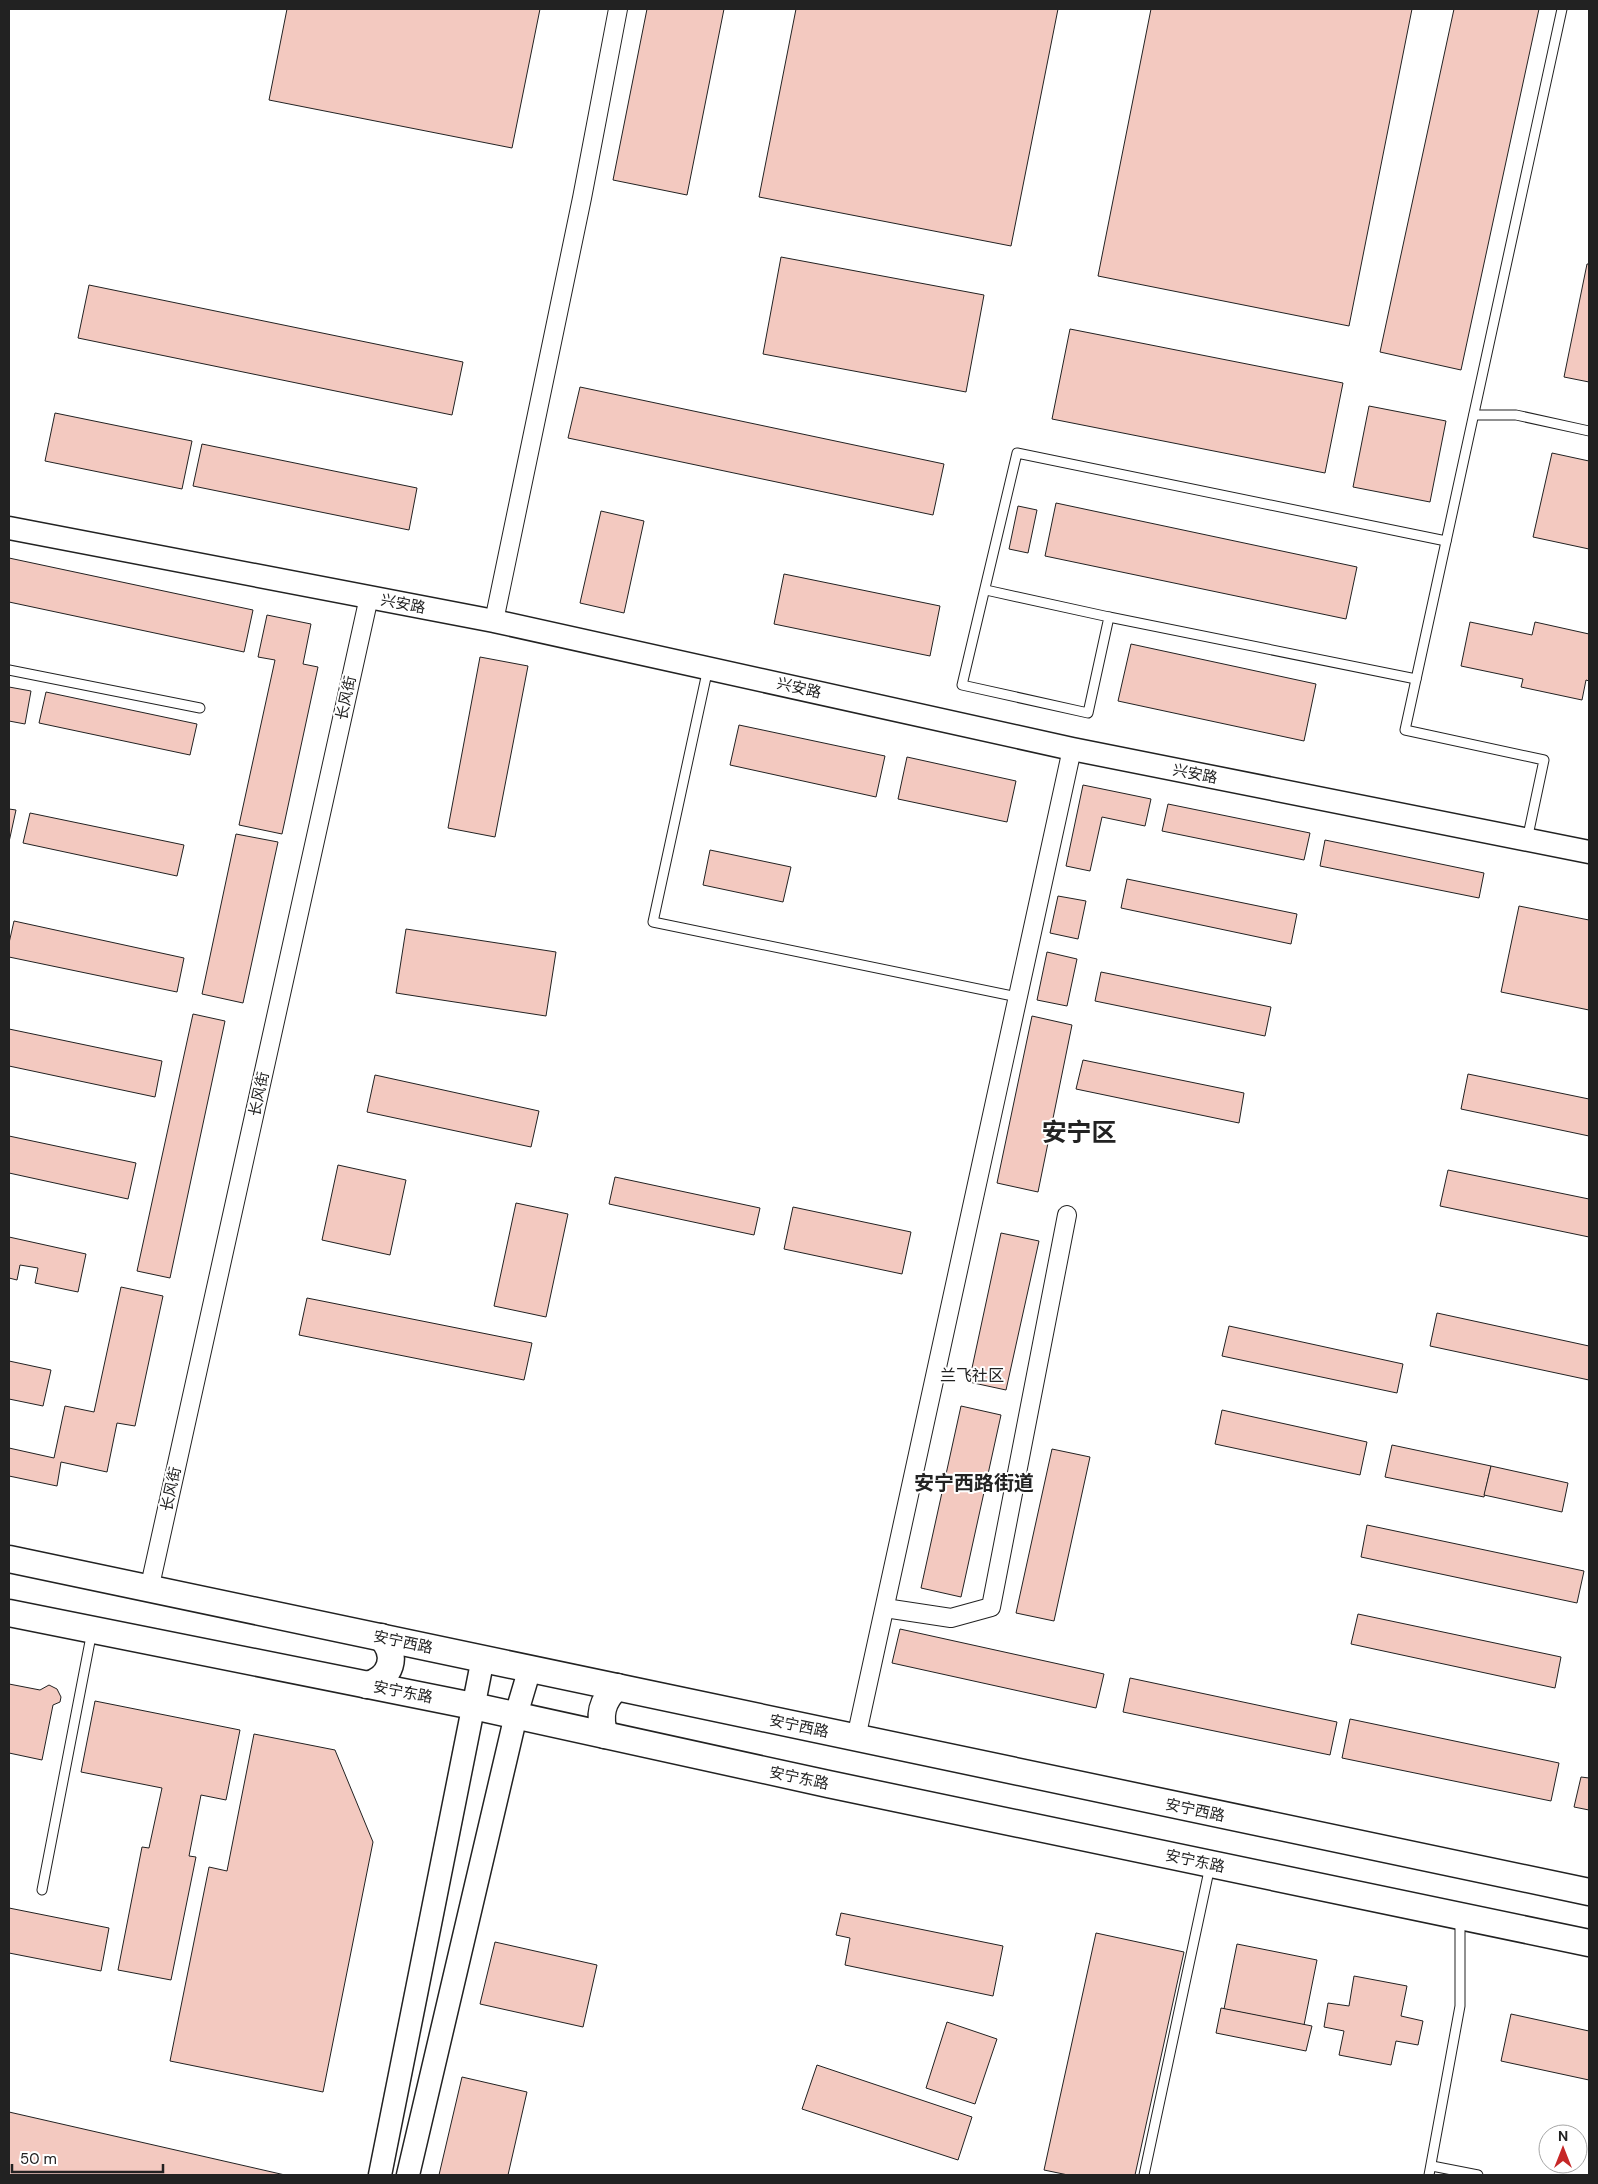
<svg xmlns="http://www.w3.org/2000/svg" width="1598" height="2184" viewBox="0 0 1598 2184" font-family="'DM Sans','Noto Sans SC',sans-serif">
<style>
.building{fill:#f3c9c0;stroke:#222}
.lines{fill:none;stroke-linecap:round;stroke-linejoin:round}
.service-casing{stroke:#222;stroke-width:11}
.minor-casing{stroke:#222;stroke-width:20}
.tertiary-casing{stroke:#222;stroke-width:25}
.secondary-casing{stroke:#222;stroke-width:29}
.service{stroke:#fff;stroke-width:9}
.minor{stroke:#fff;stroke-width:18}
.tertiary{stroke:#fff;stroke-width:22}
.secondary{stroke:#fff;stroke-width:26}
.labels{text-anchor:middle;stroke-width:4;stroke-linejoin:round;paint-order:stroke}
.street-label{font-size:15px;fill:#222;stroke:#fff}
.neighbourhood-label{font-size:16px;fill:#222;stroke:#fff}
.district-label{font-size:20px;font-weight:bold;fill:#222;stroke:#fff}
.town-label{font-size:25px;font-weight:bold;fill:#222;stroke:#fff}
</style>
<rect width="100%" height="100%" fill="#fff"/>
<g class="building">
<polygon points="287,9 540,9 512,148 269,100"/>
<polygon points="647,9 724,9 687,195 613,180"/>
<polygon points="796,9 1058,9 1011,246 759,197"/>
<polygon points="1151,9 1412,9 1349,326 1098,276"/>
<polygon points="1454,9 1539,9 1461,370 1380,352"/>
<polygon points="781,257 984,295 966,392 763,354"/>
<polygon points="1587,264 1589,264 1589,382 1564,377"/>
<polygon points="89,285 463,362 452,415 78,338"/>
<polygon points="1070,329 1343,383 1325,473 1052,419"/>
<polygon points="580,387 944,464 933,515 568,438"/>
<polygon points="1369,406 1446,421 1430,502 1353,487"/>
<polygon points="55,413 192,441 182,489 45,461"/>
<polygon points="202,444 417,488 409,530 193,486"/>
<polygon points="1552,453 1589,461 1589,549 1533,537"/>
<polygon points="1056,503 1357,567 1346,619 1045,556"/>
<polygon points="1018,506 1037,510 1028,553 1009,549"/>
<polygon points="601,511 644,521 624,613 580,603"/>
<polygon points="9,558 253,610 244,652 9,602"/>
<polygon points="784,574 940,606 930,656 774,624"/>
<polygon points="267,615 311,624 303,664 318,667 282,834 239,825 275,660 258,657"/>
<polygon points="1470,622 1532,635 1535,622 1589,634 1589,681 1586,680 1582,700 1521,687 1523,679 1461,666"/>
<polygon points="1131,644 1316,684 1304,741 1118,701"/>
<polygon points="480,657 528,666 495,837 448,828"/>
<polygon points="9,687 31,691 25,724 9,721"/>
<polygon points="46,692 197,724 190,755 39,723"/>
<polygon points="739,725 885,756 876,797 730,765"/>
<polygon points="907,757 1016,781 1007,822 898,799"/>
<polygon points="1083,785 1151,799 1145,826 1102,817 1090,871 1066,866"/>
<polygon points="1168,804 1310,833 1304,860 1162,831"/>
<polygon points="9,809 16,810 9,842"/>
<polygon points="30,813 184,845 177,876 23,843"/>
<polygon points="236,834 278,842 243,1003 202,994"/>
<polygon points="1325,840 1484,873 1479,898 1320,866"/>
<polygon points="710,850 791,867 783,902 703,885"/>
<polygon points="1127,879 1297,914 1291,944 1121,908"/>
<polygon points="1058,896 1086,901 1078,939 1050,933"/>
<polygon points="1519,906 1589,920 1589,1010 1501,992"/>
<polygon points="14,921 184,958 177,992 9,957 9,943"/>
<polygon points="406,929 556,952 546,1016 396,993"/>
<polygon points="1047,952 1077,959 1067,1006 1037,1000"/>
<polygon points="1101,972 1271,1007 1265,1036 1095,1001"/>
<polygon points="193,1014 225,1021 170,1278 137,1271"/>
<polygon points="1032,1016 1072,1025 1038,1192 997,1183"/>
<polygon points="9,1029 162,1061 155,1097 9,1066"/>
<polygon points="1083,1060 1244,1093 1239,1123 1076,1089"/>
<polygon points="1468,1074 1589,1099 1589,1136 1461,1109"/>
<polygon points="375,1075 539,1111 531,1147 367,1112"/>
<polygon points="9,1136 136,1163 128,1199 9,1173"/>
<polygon points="338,1165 406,1180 390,1255 322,1240"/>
<polygon points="1448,1170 1589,1199 1589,1237 1440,1206"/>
<polygon points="615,1177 760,1208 754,1235 609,1204"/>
<polygon points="516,1203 568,1214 546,1317 494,1306"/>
<polygon points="793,1207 911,1232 902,1274 784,1249"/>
<polygon points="1001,1233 1039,1241 1006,1390 969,1382"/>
<polygon points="9,1237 86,1254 78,1292 35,1283 38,1268 20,1265 17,1280 9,1278"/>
<polygon points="121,1287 163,1296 135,1426 117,1423 107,1472 61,1462 57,1486 9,1476 9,1448 54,1458 65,1406 94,1412"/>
<polygon points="307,1298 532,1343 524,1380 299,1335"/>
<polygon points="1437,1313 1589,1346 1589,1380 1430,1346"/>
<polygon points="1229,1326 1403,1364 1397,1393 1222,1356"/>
<polygon points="9,1361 51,1370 43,1406 9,1399"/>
<polygon points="961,1406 1001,1415 961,1597 921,1588"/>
<polygon points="1222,1410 1367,1442 1360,1475 1215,1444"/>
<polygon points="1392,1445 1491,1466 1484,1497 1385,1477"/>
<polygon points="1052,1449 1090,1457 1054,1621 1016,1613"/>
<polygon points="1491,1466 1568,1483 1562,1512 1484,1495"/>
<polygon points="1367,1525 1584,1571 1577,1603 1361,1557"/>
<polygon points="1358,1614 1561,1657 1555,1688 1351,1644"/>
<polygon points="900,1629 1104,1674 1096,1708 892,1663"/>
<polygon points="1130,1678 1337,1722 1330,1755 1123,1712"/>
<polygon points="9,1684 40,1690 49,1685 57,1689 61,1697 60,1702 53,1705 42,1760 9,1753"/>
<polygon points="95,1701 240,1730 226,1800 201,1795 189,1856 196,1857 171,1980 118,1970 142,1847 149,1848 162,1788 81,1772"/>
<polygon points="1350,1719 1559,1763 1551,1801 1342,1758"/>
<polygon points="254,1734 335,1750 373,1842 323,2092 170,2061 209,1867 227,1871"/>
<polygon points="1581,1777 1589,1778 1589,1810 1574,1807"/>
<polygon points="9,1908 109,1928 101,1971 9,1953"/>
<polygon points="841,1913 1003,1946 993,1996 845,1965 850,1938 836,1935"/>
<polygon points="1096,1933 1184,1952 1135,2175 1068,2175 1044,2170"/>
<polygon points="495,1942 597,1965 583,2027 480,2004"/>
<polygon points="1237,1944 1317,1960 1304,2025 1224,2009"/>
<polygon points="1354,1976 1407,1986 1401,2016 1423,2021 1418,2045 1396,2041 1391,2065 1339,2055 1344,2031 1324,2027 1328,2003 1349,2006"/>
<polygon points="1221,2008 1312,2026 1306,2051 1216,2033"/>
<polygon points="1511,2014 1589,2031 1589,2080 1501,2061"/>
<polygon points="947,2022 997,2039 975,2104 926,2088"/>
<polygon points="817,2065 972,2117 958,2160 802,2109"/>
<polygon points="462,2077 527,2092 508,2175 439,2175"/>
<polygon points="9,2112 285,2175 9,2175"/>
</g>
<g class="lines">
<defs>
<g id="service">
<polyline points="1474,415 1516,415 1589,431"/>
<polyline points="986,590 1109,617 1088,713 962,685 1017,453 1446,541"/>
<polyline points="1109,617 1416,679"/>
<polyline points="708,668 653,922 1018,997"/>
<polyline points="9,670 200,708"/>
<polyline points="1527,840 1544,760 1405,730 1562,9"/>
<polyline points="42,1890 92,1631"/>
<polyline points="1432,2166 1478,2175"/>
<polyline points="1144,2175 1210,1866"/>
<polyline points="1429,2175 1460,2006 1460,1919"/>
</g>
<g id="minor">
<polyline points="494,621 582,198 618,9"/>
<polyline points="149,1590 369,597"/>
<polyline points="885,1608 951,1618 991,1607 1067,1215"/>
<polyline points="856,1738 1072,749"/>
</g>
<g id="tertiary">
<polyline points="9,528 494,621 1072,749 1589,852"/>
<polyline points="380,2175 483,1658"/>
<polyline points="408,2175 516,1715 530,1668"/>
</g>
<g id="secondary">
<polyline points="9,1559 1589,1892"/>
<polyline points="9,1613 473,1706 828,1784 1589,1943"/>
<path d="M367,1685c24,-6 32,-30 14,-48"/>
<path d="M605,1735c-7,-19 -3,-35 12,-48"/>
</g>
</defs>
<use href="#service" class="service-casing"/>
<use href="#minor" class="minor-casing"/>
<use href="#tertiary" class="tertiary-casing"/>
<use href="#secondary" class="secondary-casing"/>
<use href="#service" class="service"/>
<use href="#minor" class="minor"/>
<use href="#tertiary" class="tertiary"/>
<use href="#secondary" class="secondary"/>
</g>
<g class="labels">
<g class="street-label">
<text transform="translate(403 604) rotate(11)" y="5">兴安路</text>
<text transform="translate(799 688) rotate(13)" y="5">兴安路</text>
<text transform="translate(346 698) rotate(-78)" y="5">长风街</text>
<text transform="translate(1195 774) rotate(11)" y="5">兴安路</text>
<text transform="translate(259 1094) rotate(-78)" y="5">长风街</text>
<text transform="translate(171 1489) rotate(-78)" y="5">长风街</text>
<text transform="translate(403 1642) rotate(12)" y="5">安宁西路</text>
<text transform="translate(403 1692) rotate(11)" y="5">安宁东路</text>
<text transform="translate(799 1726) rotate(12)" y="5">安宁西路</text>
<text transform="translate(799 1778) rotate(12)" y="5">安宁东路</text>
<text transform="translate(1195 1810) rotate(12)" y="5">安宁西路</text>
<text transform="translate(1195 1861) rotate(12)" y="5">安宁东路</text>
</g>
<g class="neighbourhood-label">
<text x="972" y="1381">兰飞社区</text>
</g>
<g class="district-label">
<text x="974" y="1490">安宁西路街道</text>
</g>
<g class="town-label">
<text x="1079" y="1141">安宁区</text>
</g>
</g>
<rect width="1598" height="2184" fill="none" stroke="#222222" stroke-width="20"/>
<g transform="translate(1563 2149)"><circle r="24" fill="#ffffff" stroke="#a7a7a7"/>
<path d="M0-4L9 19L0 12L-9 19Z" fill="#c62828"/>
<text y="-8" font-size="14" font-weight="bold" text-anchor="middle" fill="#222222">N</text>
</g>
<path d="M12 2164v8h151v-8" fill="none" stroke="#222222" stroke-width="2.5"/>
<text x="20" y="2164" font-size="15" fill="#222222" stroke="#ffffff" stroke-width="4" paint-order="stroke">50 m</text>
</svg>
